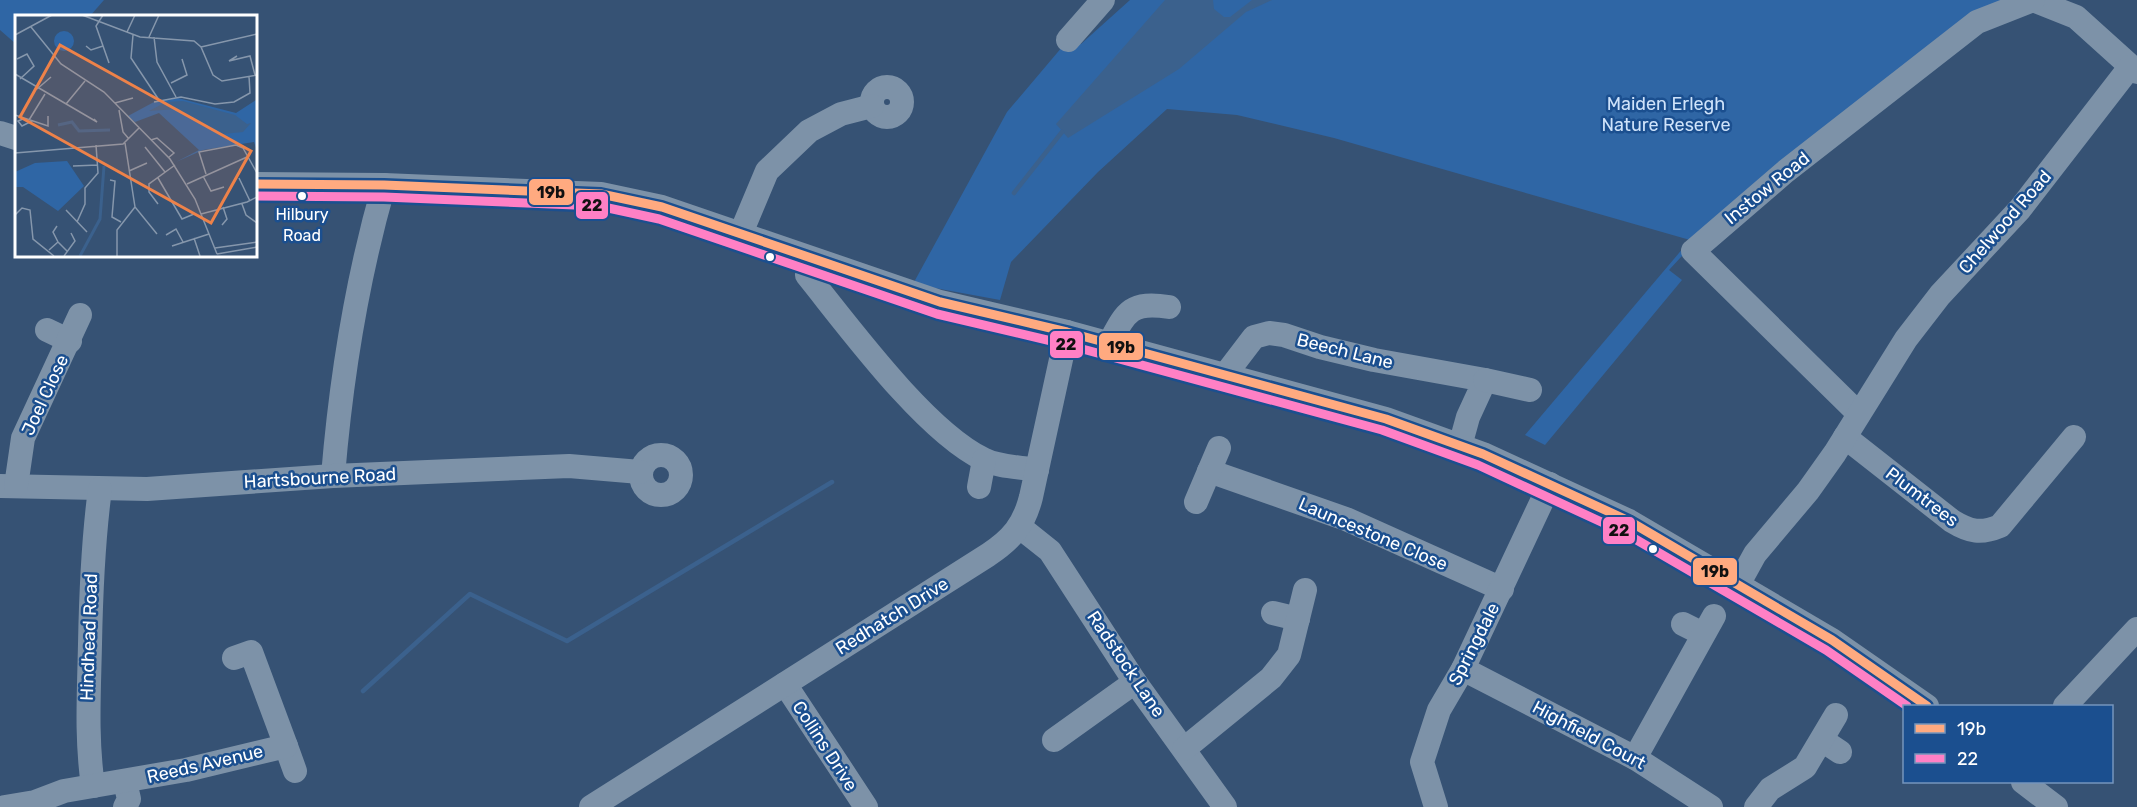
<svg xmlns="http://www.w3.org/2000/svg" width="2137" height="807" viewBox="0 0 2137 807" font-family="Rubik,sans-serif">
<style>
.green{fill:#2f66a5}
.water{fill:#3b618d}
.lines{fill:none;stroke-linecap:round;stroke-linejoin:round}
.stream{stroke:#3b618d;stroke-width:4.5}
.minor{stroke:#7d92a8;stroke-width:24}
.bus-1-casing{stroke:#1b4f8f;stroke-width:14}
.bus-2-casing{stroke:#1b4f8f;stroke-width:14}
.bus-1{stroke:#ffaa80;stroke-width:9}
.bus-2{stroke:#ff80c5;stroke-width:9}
.bus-dot{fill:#fff;stroke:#1b4f8f;stroke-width:2}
.labels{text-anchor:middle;stroke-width:5;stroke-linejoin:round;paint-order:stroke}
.bus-label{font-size:16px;fill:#fff;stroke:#1b4f8f}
.park-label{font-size:18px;fill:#cfe3fa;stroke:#1b4f8f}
.street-label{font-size:18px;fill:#fff;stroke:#1b4f8f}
.inset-river{fill:none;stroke:#3b618d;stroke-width:3}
.inset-road{fill:none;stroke:#8697ac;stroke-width:1.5}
.view{fill:#ee8249;fill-opacity:0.15;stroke:#ee8249;stroke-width:3}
.inset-edge{fill:none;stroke:#fff;stroke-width:3}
.line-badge{stroke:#1b4f8f;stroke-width:2}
.pale-badge-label{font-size:16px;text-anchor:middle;font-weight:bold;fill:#111}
</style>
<rect width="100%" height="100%" fill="#365274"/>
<g class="green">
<polygon points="0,0 104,0 90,16 16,16 16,44 0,30"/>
<polygon points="1130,0 2011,0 1694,243 1669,270 1682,280 1545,445 1525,435 1690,240 1334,138 1237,115 1167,109 1098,172 1011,262 1000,300 913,284 1007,112 1068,40 1081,44"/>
</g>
<polygon class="water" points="1165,0 1213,0 1214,9 1224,17 1230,17 1252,0 1272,0 1246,12 1179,69 1068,138 1056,124"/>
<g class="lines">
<g class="stream">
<polyline points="1014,193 1062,132"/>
<polyline points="363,691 470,594 567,641 832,482"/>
</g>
<g class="minor">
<polyline points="2033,0 2076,17 2137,72"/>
<polyline points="1068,40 1103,0"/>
<circle cx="887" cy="102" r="15"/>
<polyline points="0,133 16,138"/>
<polyline points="255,184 384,185 601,194 662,207 940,302 1067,332 1386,419 1483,454 1629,521 1832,640 1927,706"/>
<polyline points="741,233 767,171 809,131 841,114 872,106"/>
<path d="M807,275c42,52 117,155 176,184 15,8 37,8 54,11"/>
<polyline points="47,330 70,341"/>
<path d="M1109,344c17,-32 21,-43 60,-37"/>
<polyline points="1225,375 1254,337 1269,333 1284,335 1320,347 1374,360 1485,380 1468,417 1460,446"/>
<polyline points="1485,380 1530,390"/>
<polyline points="1858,413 1693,251 1786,171 1977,22 2033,0"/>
<path d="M1845,437l107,84c18,11 29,13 48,5l74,-89"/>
<circle cx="661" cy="475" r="20"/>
<polyline points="1209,471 1346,519 1502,589"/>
<path d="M333,476c8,-97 24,-197 51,-291"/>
<polyline points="0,486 147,489 333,476 569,466 640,472"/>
<polyline points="16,486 23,438 80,315"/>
<polyline points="979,487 984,460"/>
<polyline points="1196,502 1219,448"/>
<polyline points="1020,527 1050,551 1135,682 1225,807"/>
<polyline points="1739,583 1755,554 1808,491 1835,453 1906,339 1940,295 2020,209 2130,67"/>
<polyline points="1273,613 1298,619"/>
<polyline points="1683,624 1703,634"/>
<polyline points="1463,669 1635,758 1711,807"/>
<polyline points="785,684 866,807"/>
<polyline points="2065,706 2137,629"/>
<polyline points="1054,740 1135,682"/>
<polyline points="1822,740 1840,752"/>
<polyline points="286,746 295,771"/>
<polyline points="1184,749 1271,678 1289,655 1305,590"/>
<polyline points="1635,758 1714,616"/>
<polyline points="125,782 129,799 125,807"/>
<polyline points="2023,782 2056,807"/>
<path d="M93,786c-7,-48 -4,-93 -3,-142 1,-52 3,-103 10,-155"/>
<polyline points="5,807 35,802 64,791 186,770 286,746 251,652 234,658"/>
<path d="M591,807l397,-252c24,-16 36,-30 43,-58l36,-165"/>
<polyline points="1436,807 1422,762 1439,710 1463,669 1550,484"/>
<polyline points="1756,807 1770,789 1805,767 1836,715"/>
</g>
<defs>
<polyline id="bus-1" points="255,184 384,185 601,194 662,207 940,302 1067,332 1386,419 1483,454 1629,521 1832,640 1927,706"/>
<polyline id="bus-2" points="255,196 384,197 599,206 659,219 937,314 1064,344 1382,430 1478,465 1623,532 1826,650 1907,706"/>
</defs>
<use href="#bus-1" class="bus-1-casing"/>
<use href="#bus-2" class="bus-2-casing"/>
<use href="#bus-1" class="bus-1"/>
<use href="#bus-2" class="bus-2"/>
</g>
<g class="bus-dot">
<circle cx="302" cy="196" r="5"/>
<circle cx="770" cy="257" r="5"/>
<circle cx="1653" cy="549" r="5"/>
</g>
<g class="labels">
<g class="bus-label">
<text x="302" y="220">Hilbury<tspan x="302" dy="21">Road</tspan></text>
</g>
<g class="park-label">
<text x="1666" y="110">Maiden Erlegh<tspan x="1666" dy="21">Nature Reserve</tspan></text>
</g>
<g class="street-label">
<text transform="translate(1767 188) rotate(-39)" y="6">Instow Road</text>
<text transform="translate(2005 222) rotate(-49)" y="6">Chelwood Road</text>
<text transform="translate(1345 351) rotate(14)" y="6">Beech Lane</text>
<text transform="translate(45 395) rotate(-65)" y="6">Joel Close</text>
<text transform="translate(320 478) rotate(-3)" y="6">Hartsbourne Road</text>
<text transform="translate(1922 497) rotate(37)" y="6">Plumtrees</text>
<text transform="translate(1373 534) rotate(23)" y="6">Launcestone Close</text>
<text transform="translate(892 616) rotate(-32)" y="6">Redhatch Drive</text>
<text transform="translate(89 637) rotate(-88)" y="6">Hindhead Road</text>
<text transform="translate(1474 644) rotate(-63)" y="6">Springdale</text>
<text transform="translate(1126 664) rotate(56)" y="6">Radstock Lane</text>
<text transform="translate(1589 735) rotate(28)" y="6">Highfield Court</text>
<text transform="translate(825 746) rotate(57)" y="6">Collins Drive</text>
<text transform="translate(205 764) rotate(-13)" y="6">Reeds Avenue</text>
</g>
</g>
<g transform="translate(15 15)">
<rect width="242" height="242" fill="#365274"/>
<path d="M39 26a10 10 0 1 1 20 0a10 10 0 1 1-20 0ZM163,83l58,15 20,-13v48l-2,-6 -51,8 -27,12 23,-12 -40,-37 -24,9 -7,-6 26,-14zM52,146l17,25 -26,25 -35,-24h-8v-15l20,-9z" fill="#2f66a5"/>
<path d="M168,86l52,14 12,9 4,-1 -8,9 -20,2 -46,-25 -28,2 17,-9z" fill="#3b618d"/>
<path class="inset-river" d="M43,110l14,-3 7,9 31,-1M65,241l20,-37 4,-53"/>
<path class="inset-road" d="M67,0l58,22 54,4 7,6 12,28 9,6 35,-6M88,0l-7,11 13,37M16,12l30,37 43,28 66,67 25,40 22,55M112,17l8,-17M0,20l37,-20M118,20l-2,23 28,42M134,22l10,-22M139,22l3,25 19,35M71,31l5,4 12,-4M186,32l56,-13M222,41l-8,5 21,-5 5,19M2,44l10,-5 7,12 -14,13M0,59l82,48 -3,-3M156,68l16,-8 -5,-16M22,74l14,-12M139,87l27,-5 34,7 19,-2 16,-9 -1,-17M100,88l18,-5M51,89l19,-23M104,95l4,22 6,7M0,100l33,11v-10M8,104l-5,2 4,5 10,-5M14,105l16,-26M136,125l6,-2 17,15 -6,5M110,128l10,64 22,27M130,132l20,25M0,138l108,-9 16,-16M58,151l25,-1M114,156l18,-8M191,159l-7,-22 37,-7 7,3 14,25M188,161l8,15 13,-4M143,163l24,41 12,-5M224,163l11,23M95,165l5,1 -3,36 9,5M172,169l60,-27M143,189l-9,-12v-8l26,-19M227,189l4,11 11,8M51,195l21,22M186,199l46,-12 10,-5M0,200l7,-7 8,2 3,29 21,17M62,207l8,-18v-16l13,-15 -2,-28M207,210l5,-6 -4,-12M42,211l-4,6 5,10M151,220l10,-6 7,13M179,223l6,18M157,231l37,-12M200,233l42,-6M34,235l9,-8 9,9M202,239l40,-7M49,241l11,-15 -4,-8M102,241v-26l18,-23"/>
<path class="view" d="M45,30l191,106 -40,72 -191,-106z"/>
<rect width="242" height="242" class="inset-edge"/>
</g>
<g class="line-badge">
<rect x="528" y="178" width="46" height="28" rx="6" fill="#ffaa80"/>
<rect x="575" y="191" width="34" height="29" rx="6" fill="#ff80c5"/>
<rect x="1049" y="330" width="35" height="29" rx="6" fill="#ff80c5"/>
<rect x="1098" y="332" width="46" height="29" rx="6" fill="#ffaa80"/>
<rect x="1602" y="516" width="34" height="29" rx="6" fill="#ff80c5"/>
<rect x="1692" y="557" width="46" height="29" rx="6" fill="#ffaa80"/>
</g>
<g class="pale-badge-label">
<text x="551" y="198">19b</text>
<text x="592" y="211">22</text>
<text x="1066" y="350">22</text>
<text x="1121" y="353">19b</text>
<text x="1619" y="536">22</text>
<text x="1715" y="577">19b</text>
</g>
<rect x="1903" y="705" width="210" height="78" fill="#1b4f8f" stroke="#7695bc" stroke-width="1.5"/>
<rect x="1915" y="724" width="30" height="9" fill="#ffaa80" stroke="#7695bc" stroke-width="1.5"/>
<text x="1957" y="735" font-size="18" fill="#ffffff">19b</text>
<rect x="1915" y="754" width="30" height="9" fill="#ff80c5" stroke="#7695bc" stroke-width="1.5"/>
<text x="1957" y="765" font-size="18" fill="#ffffff">22</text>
</svg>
